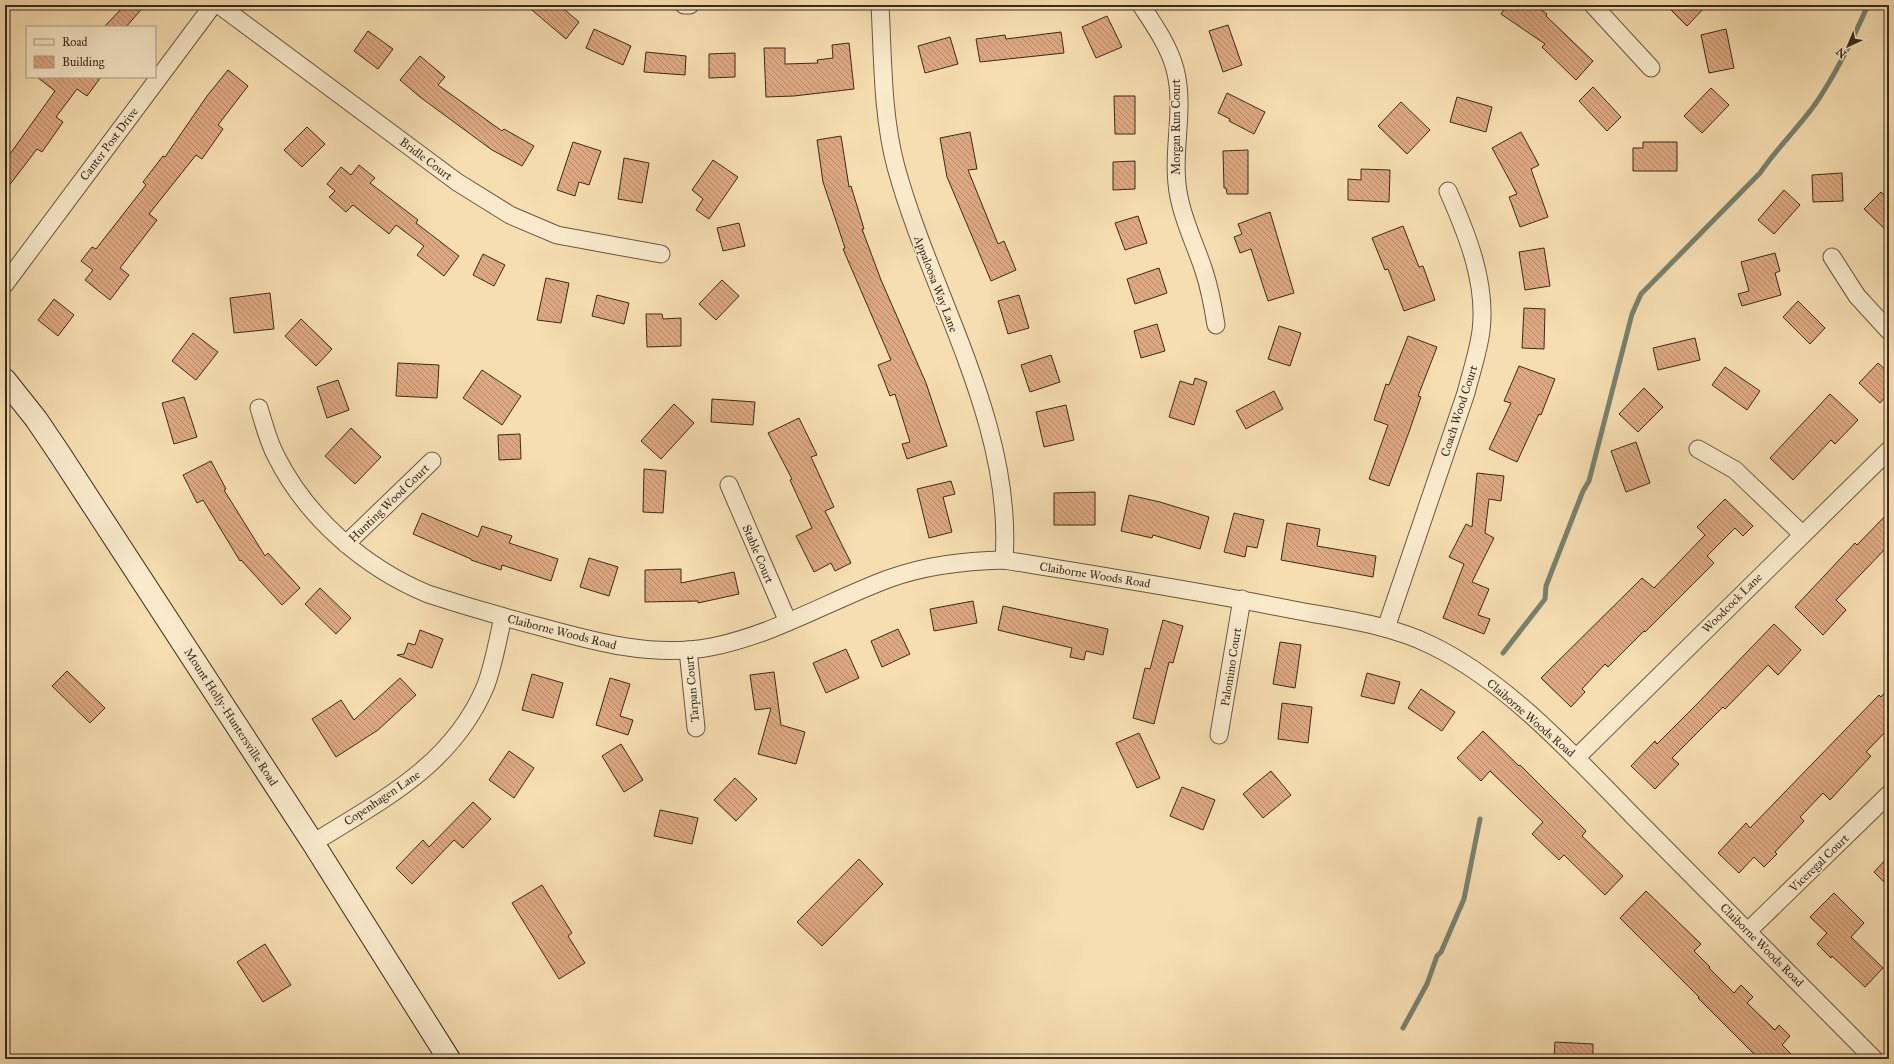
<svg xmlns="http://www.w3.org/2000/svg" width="1894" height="1064" viewBox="0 0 1894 1064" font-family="'IM FELL Great Primer',serif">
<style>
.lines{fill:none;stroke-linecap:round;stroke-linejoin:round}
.stream{stroke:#76826e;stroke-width:5}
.building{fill:url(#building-back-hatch);stroke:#3a2a1a}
.minor-casing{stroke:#695740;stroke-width:19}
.secondary-casing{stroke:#3a2a1a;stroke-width:24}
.minor{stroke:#f9eacc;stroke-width:17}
.secondary{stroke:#f9eacc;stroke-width:22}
.labels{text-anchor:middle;stroke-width:3;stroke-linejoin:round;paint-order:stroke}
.street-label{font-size:12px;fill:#3a2a1a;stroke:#f9eacc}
</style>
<defs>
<pattern id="building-back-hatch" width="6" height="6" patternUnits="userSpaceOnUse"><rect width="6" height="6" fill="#dea982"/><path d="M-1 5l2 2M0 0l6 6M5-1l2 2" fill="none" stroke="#b58a6a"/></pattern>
</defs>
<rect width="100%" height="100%" fill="#f6deb1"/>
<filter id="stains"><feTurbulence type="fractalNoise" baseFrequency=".005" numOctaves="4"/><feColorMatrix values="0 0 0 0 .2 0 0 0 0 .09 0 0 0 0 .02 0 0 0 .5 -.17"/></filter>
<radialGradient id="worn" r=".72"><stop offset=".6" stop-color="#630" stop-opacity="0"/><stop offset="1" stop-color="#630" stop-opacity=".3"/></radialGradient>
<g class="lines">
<g class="stream">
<path d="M1503,653l42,-54 1,-13 37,-95 6,-10 43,-167 9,-20 119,-121c17,-25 39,-46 56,-70 21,-31 37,-64 52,-98"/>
<polyline points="1403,1028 1427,984 1437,956 1441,952 1464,899 1480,819"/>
</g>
</g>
<g class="building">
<polygon points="125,5 145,5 126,27 104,27"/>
<polygon points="526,5 559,5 579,22 566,39"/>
<polygon points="1507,5 1535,5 1547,14 1546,16 1593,61 1576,80 1542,47 1545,44 1501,14"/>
<polygon points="1666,5 1707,5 1687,26"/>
<polygon points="1107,16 1122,47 1096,58 1082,27"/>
<polygon points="1228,25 1242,65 1223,72 1209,31"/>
<polygon points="594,29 631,46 623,65 586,48"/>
<polygon points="1726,29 1734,68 1709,73 1701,35"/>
<polygon points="368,31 393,49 378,69 354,51"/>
<polygon points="1061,32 1064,53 980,62 976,39 1005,35 1006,39"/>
<polygon points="950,37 958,64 925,73 918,46"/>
<polygon points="849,43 854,89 794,96 766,97 764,48 785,48 785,64 818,63 817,60 833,58 832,45"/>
<polygon points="646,52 686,56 685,75 644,72"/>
<polygon points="735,53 735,77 709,78 709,54"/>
<polygon points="420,56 445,77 438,85 502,131 504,129 534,146 522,166 492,150 420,97 400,80"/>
<polygon points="228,70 248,86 218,125 223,129 202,159 196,155 149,214 157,220 120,268 129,275 110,300 85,280 93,270 81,261 92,247 96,249 146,185 143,182 163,156 165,157 207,96"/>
<polygon points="37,77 101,77 87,96 77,89 56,117 63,122 42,152 37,149 5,191 5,150 10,154 55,91"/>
<polygon points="1593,87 1621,117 1607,131 1579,101"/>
<polygon points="1711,88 1729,105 1702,133 1684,116"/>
<polygon points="1227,93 1265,112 1254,134 1229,121 1230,119 1218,113"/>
<polygon points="1114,96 1135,96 1135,134 1115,134"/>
<polygon points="1457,97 1492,107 1486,132 1450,122"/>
<polygon points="1401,102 1430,130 1407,154 1378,126"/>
<polygon points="307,127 325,144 302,167 284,150"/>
<polygon points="970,132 977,169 968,170 998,244 1004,241 1016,270 991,281 947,177 940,138"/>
<polygon points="1521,132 1539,165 1531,169 1548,217 1520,227 1509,197 1517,194 1492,148"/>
<polygon points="841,136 849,187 851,186 864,229 862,229 881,280 926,383 947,446 907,459 902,444 910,442 895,394 890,396 878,365 891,360 843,249 845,248 823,182 817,140"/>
<polygon points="573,142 601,151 589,185 579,182 575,196 557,190"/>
<polygon points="1643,142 1677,142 1677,171 1633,171 1633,148 1643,148"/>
<polygon points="1248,150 1248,194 1227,194 1226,188 1224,188 1223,151"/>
<polygon points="624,158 649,163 642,203 618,199"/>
<polygon points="713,160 738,177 709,219 696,210 703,199 692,190"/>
<polygon points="1135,161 1135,189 1113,190 1113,162"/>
<polygon points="359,165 375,178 370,183 418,220 416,223 459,256 444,276 417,255 424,246 396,225 389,234 353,205 346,212 329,197 335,191 327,184 341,167 351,175"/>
<polygon points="1361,169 1390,170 1389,202 1348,200 1348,179 1361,180"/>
<polygon points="1842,173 1843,201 1813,202 1812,175"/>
<polygon points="1784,190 1800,205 1774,234 1758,220"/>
<polygon points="1881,192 1889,200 1889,233 1864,209"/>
<polygon points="1270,212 1294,293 1268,301 1251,249 1240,253 1234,237 1242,234 1238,224"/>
<polygon points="1138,216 1147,243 1125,250 1115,223"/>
<polygon points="739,223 745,246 723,251 717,228"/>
<polygon points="1403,226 1419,267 1423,266 1435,300 1404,311 1388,269 1385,270 1372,238"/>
<polygon points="1544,248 1550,286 1525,290 1519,252"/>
<polygon points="1775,253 1780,271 1775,273 1781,295 1742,306 1738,294 1749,291 1741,262"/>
<polygon points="483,254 505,265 494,286 473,275"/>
<polygon points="1159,268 1167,293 1135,304 1127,279"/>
<polygon points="546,278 569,283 561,323 537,320"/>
<polygon points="722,280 739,296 716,320 699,304"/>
<polygon points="270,293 274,329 234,333 230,298"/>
<polygon points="597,295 629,303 624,324 592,316"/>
<polygon points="1019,295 1029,328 1008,334 998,301"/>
<polygon points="54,299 74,315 58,336 38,320"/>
<polygon points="1798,301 1825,328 1810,344 1783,317"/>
<polygon points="1524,308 1545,309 1544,349 1522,348"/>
<polygon points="646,314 662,314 663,319 681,318 681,346 647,347"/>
<polygon points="301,319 332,349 316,366 285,336"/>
<polygon points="1157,324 1165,351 1141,358 1134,331"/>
<polygon points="1279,326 1301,333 1290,366 1268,359"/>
<polygon points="193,333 218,352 196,380 172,361"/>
<polygon points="1408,336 1437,347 1418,396 1421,397 1409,432 1389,486 1369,479 1388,425 1374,420 1386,384 1389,385"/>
<polygon points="1695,338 1700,360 1658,370 1653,348"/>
<polygon points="1051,355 1060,382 1030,392 1021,365"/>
<polygon points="398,363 439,365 437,398 396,396"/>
<polygon points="1878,363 1889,373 1889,393 1880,403 1859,383"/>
<polygon points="1519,366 1555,379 1541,415 1539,414 1517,462 1489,449 1511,403 1504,401"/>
<polygon points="1725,367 1760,391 1747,410 1712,385"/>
<polygon points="482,370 521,396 502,425 463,398"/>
<polygon points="1195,378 1207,382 1194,425 1169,417 1180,381 1193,385"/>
<polygon points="338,380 349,410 327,418 317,387"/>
<polygon points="1644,388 1663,407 1638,432 1619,414"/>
<polygon points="1274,391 1283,409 1246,429 1236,411"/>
<polygon points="1830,394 1858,420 1835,444 1831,440 1793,480 1770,458"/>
<polygon points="184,397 197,437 174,444 162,403"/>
<polygon points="712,399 755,402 753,425 711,422"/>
<polygon points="674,404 694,423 661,459 641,441"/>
<polygon points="1066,405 1074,440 1044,447 1036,412"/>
<polygon points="799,418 817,455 811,457 834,507 825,511 851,563 835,571 831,563 814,572 796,536 812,528 790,480 792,479 768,433"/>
<polygon points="351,428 381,457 355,484 325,456"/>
<polygon points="520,434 521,459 499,460 498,435"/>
<polygon points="1636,442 1650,483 1626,492 1611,451"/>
<polygon points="211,461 226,489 224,490 265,556 268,553 300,588 282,605 241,560 240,561 203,500 197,503 183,475"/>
<polygon points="644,469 666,471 663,513 643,512"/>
<polygon points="1477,473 1504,476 1501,501 1489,499 1485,533 1494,538 1472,582 1489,589 1478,615 1490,619 1484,634 1443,618 1464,564 1449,557 1466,524 1472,527"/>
<polygon points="951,481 955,494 943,497 952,532 929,538 917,489"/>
<polygon points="1095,492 1095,525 1054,525 1054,493"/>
<polygon points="1129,495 1160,502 1209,517 1200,549 1153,535 1152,538 1121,531"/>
<polygon points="1725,499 1753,526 1743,536 1735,528 1707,556 1714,563 1645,632 1644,631 1608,667 1605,664 1582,689 1585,692 1571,707 1541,678 1642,578 1654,588 1705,535 1697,527"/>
<polygon points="1889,512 1889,545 1836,600 1846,610 1823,635 1795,607 1855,543 1857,545"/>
<polygon points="422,513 478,537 482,526 512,536 509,543 558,559 551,581 502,565 501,570 471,560 471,559 413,534"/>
<polygon points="1234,513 1264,520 1257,548 1247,546 1245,557 1224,552"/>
<polygon points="1287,523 1320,529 1317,546 1376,556 1373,577 1281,560"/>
<polygon points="589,558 618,567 609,596 580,587"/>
<polygon points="681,569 681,583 734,572 739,594 698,603 698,601 645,602 645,570"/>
<polygon points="320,588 351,618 336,634 305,604"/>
<polygon points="973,601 977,623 934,631 930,609"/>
<polygon points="1003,606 1108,629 1103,655 1086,651 1084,660 1070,657 1072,648 998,630"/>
<polygon points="1163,620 1183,626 1173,663 1169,662 1154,724 1133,718 1145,668 1150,669"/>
<polygon points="1774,624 1801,650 1778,675 1768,665 1725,709 1723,707 1672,758 1679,764 1655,789 1631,766 1655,741 1657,744 1698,703"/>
<polygon points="898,629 910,654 882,667 871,641"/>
<polygon points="420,630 443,639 432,668 397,655 404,654 408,643 415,645"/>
<polygon points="1280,642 1301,645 1295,688 1273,684"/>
<polygon points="846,649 859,678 826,693 813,663"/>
<polygon points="67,671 105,708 90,723 52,686"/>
<polygon points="774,672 781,725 805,732 796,764 758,754 771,708 755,710 750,675"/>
<polygon points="1367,673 1400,682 1394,704 1361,696"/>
<polygon points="532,674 563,683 553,718 522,710"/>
<polygon points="400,678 416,695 378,730 336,757 312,719 341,700 354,720"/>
<polygon points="610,678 630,684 620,716 633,720 628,735 596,725"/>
<polygon points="1889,688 1889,728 1866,752 1871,756 1830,800 1823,793 1800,817 1804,821 1775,852 1777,854 1764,867 1754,857 1739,873 1718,853 1746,823 1750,828 1879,695 1881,697"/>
<polygon points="1421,689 1455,712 1442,731 1408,708"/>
<polygon points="1282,703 1312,707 1308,743 1278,739"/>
<polygon points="1483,731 1519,766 1520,765 1586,831 1582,836 1623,876 1605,895 1564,855 1559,860 1532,834 1543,822 1490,771 1481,781 1457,758"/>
<polygon points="1139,733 1160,778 1137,788 1116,743"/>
<polygon points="621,744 643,780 624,792 602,756"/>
<polygon points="509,751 534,768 514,798 489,780"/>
<polygon points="1271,771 1291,795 1263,818 1243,794"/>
<polygon points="735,778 757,799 736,821 714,800"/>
<polygon points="1182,787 1215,800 1203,830 1170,816"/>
<polygon points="473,802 491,819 463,848 454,840 412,884 396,868 423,840 429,847"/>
<polygon points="660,810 698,818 692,844 654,836"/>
<polygon points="1889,856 1889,887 1874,872"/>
<polygon points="859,859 883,884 822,946 797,922"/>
<polygon points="542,885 572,933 568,936 585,963 559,979 512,903"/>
<polygon points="1646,891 1701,944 1694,951 1710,967 1709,968 1734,993 1741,985 1753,997 1747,1003 1775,1030 1779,1025 1790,1036 1782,1045 1796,1059 1759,1059 1698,998 1699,997 1620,918"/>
<polygon points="1834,893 1864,923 1851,937 1883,968 1865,987 1832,956 1831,958 1817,944 1827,933 1810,917"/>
<polygon points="265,944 291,985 263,1002 237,962"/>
<polygon points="1555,1042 1593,1044 1593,1059 1554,1059"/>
</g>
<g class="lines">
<defs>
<g id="minor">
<polyline points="219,5 457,182 510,215 557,235 661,254"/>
<polyline points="684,5 690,5"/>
<path d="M880,5c3,54 2,110 16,162 35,128 118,257 108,393"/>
<path d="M1141,5c13,20 28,41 34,64 11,42 -5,85 4,128 5,26 17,49 25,74 6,18 9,35 12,54"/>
<polyline points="1593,5 1651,68"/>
<polyline points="1832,257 1857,296 1889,331"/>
<polyline points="5,284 213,5"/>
<path d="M259,408c5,16 9,33 17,48 31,62 89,112 152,138 37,12 75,23 113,33 55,15 112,31 170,20 62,-12 118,-46 177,-68 38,-14 76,-18 116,-19 97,16 194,31 290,50 46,9 94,14 137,35 77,37 143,111 203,172 80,80 160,161 240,242"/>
<polyline points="1698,449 1735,470 1802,534"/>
<polyline points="729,485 788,622"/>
<polyline points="346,544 432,461"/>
<path d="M1386,628l80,-235c5,-20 12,-40 15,-62 6,-48 -14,-97 -33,-140"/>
<polyline points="688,650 696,728"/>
<polyline points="1219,735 1242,599"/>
<polyline points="1576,758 1889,450"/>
<path d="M313,843c69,-43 140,-78 173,-158 8,-22 12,-46 17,-68"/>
<polyline points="1748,931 1889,794"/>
</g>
<polyline id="secondary" points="5,380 36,419 59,453 313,843 449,1059"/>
</defs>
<use href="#minor" class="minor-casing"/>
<use href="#secondary" class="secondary-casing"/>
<use href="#minor" class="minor"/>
<use href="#secondary" class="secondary"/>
</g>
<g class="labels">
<g class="street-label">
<text transform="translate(1176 127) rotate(-90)" y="4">Morgan Run Court</text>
<text transform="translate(109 144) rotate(-53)" y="4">Canter Post Drive</text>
<text transform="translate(426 159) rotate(37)" y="4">Bridle Court</text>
<text transform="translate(936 284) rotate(69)" y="4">Appaloosa Way Lane</text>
<text transform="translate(1459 411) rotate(-72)" y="4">Coach Wood Court</text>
<text transform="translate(389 503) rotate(-44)" y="4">Hunting Wood Court</text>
<text transform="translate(758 554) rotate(67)" y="4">Stable Court</text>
<text transform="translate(1095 575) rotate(9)" y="4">Claiborne Woods Road</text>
<text transform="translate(1732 603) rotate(-45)" y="4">Woodcock Lane</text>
<text transform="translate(562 632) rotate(14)" y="4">Claiborne Woods Road</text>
<text transform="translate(1231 667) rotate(-81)" y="4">Palomino Court</text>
<text transform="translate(692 689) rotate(-95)" y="4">Tarpan Court</text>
<text transform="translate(231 717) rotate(57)" y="4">Mount Holly-Huntersville Road</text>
<text transform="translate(1531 718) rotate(41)" y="4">Claiborne Woods Road</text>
<text transform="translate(382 798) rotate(-34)" y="4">Copenhagen Lane</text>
<text transform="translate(1819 863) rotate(-44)" y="4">Viceregal Court</text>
<text transform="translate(1762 945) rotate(45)" y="4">Claiborne Woods Road</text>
</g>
</g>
<rect width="1894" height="1064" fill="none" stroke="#f6deb1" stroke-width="20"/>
<rect x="6" y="6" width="1882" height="1052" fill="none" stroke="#3a2a1a" stroke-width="2"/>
<rect x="10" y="10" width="1874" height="1044" fill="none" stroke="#3a2a1a"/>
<rect x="26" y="26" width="130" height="52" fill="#f9eacc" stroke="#ad9d85"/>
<rect x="34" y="39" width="20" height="6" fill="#f9eacc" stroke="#ad9d85"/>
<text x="62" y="46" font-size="12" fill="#3a2a1a">Road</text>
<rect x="34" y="56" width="20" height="12" fill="url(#building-back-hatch)" stroke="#ad9d85"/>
<text x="62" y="66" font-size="12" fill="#3a2a1a">Building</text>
<g transform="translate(1848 46) rotate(224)" stroke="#f9eacc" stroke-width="3" paint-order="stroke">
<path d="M0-3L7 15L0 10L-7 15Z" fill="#3a2a1a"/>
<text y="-6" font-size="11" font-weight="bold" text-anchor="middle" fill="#3a2a1a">N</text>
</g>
<rect width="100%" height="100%" filter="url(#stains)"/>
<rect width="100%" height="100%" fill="url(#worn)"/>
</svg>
